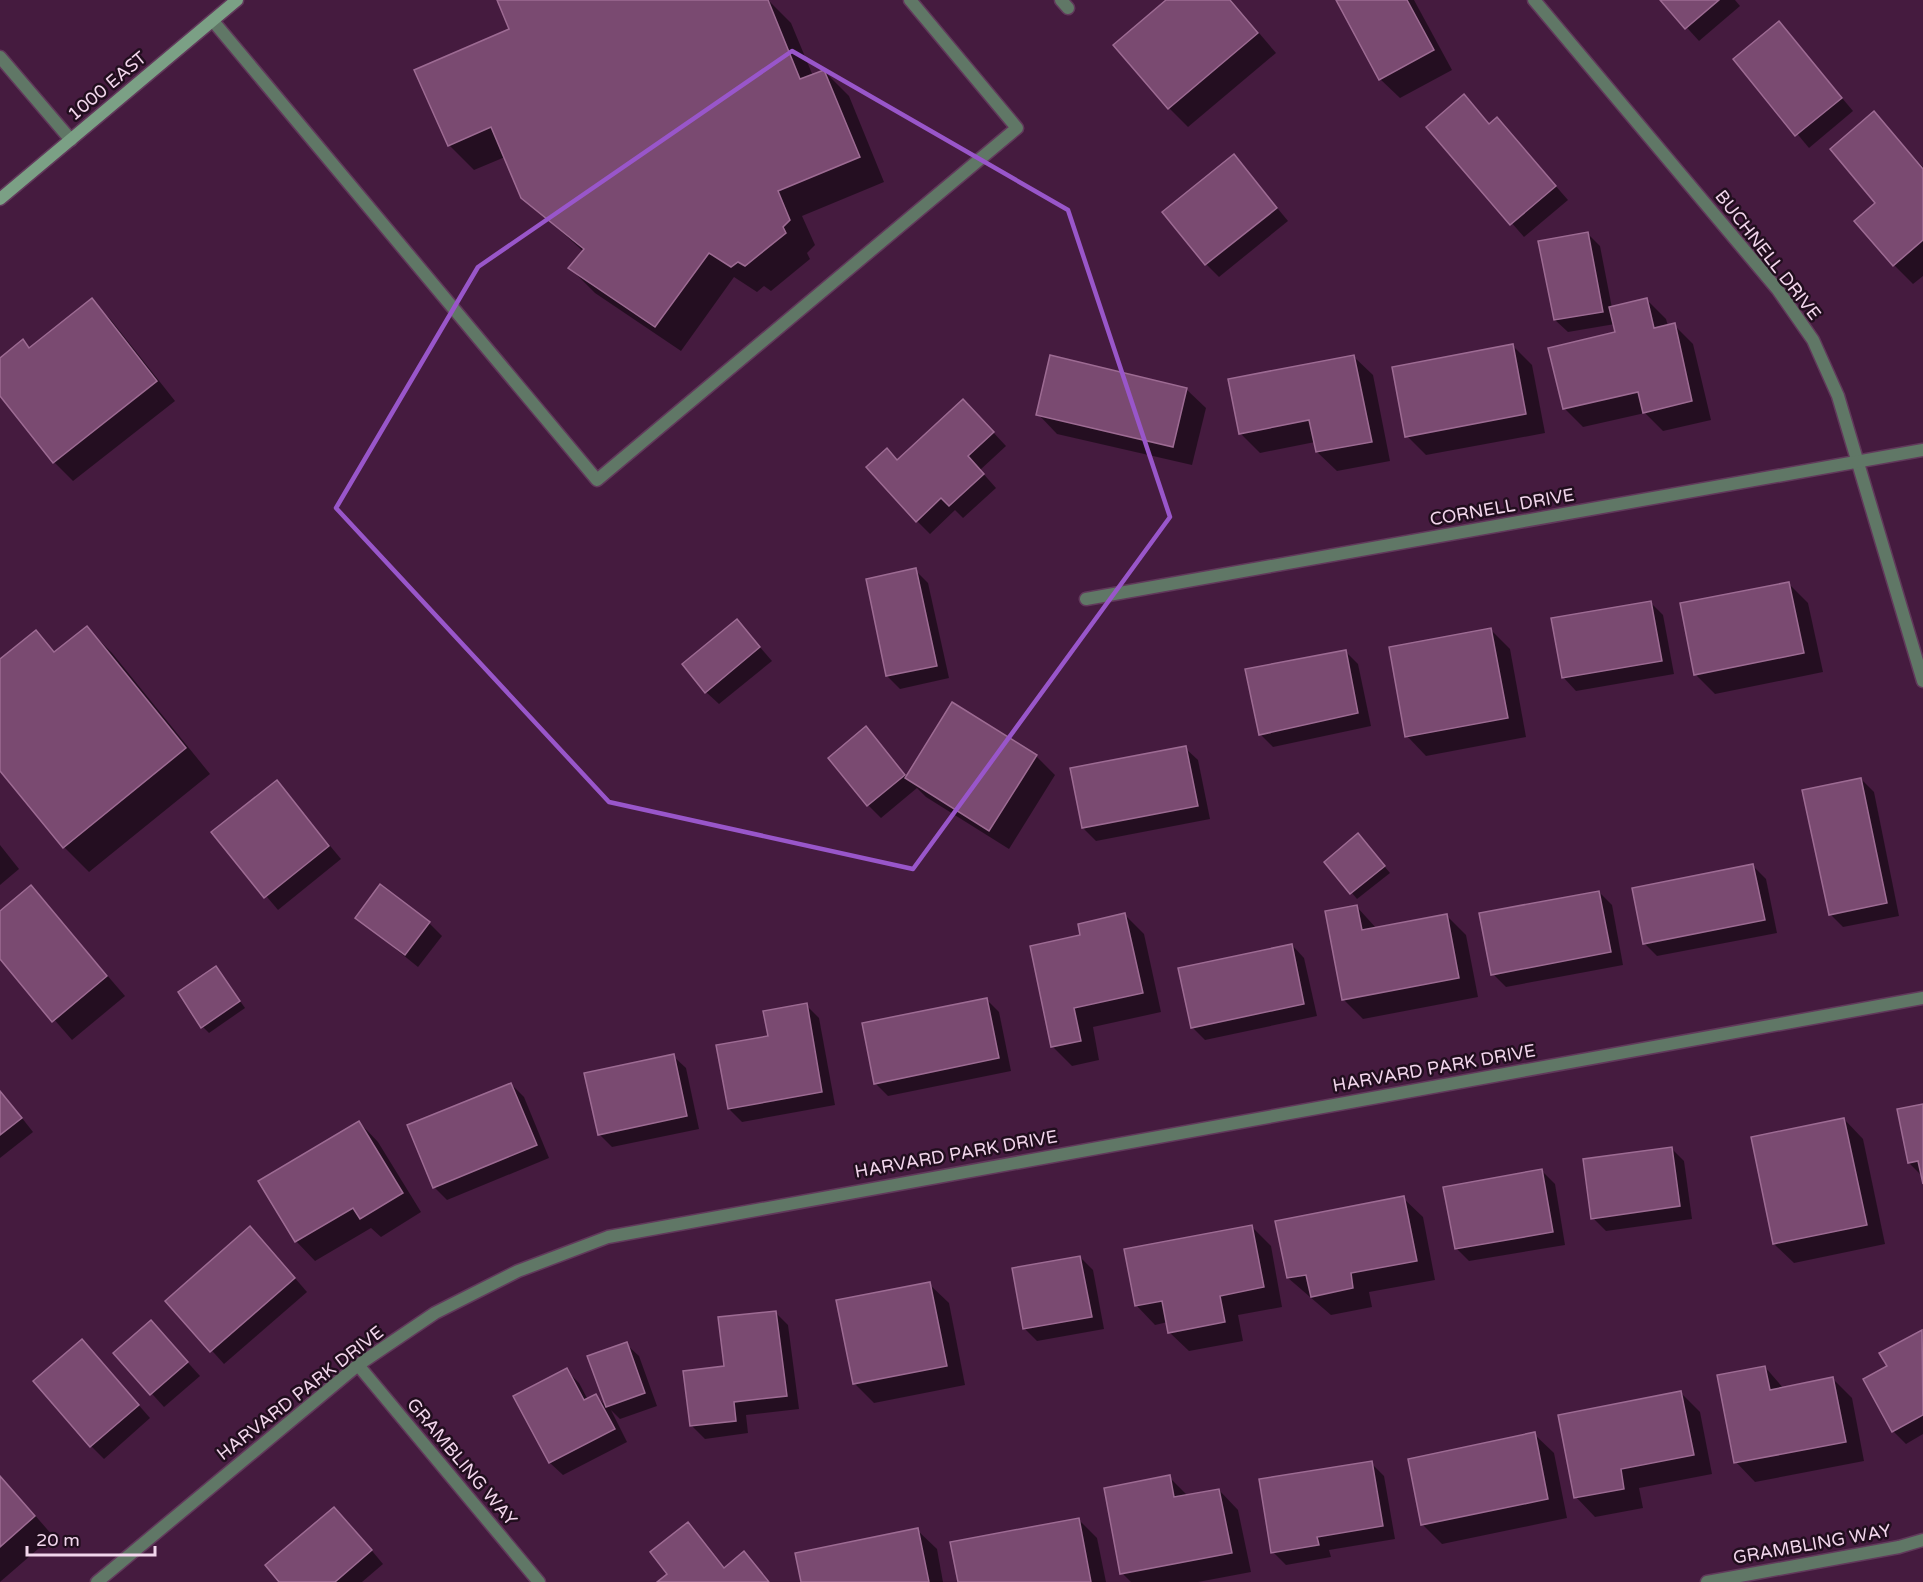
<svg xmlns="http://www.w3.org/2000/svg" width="1923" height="1582" viewBox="0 0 1923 1582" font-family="'Varela Round',sans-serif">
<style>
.shadow{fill:#0007}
.building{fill:#7a4a71;stroke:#9d6b93;stroke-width:1.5}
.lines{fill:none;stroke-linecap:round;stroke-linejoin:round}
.lane-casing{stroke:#61395b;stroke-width:15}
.street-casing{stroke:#61395b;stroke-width:15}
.secondary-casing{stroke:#61395b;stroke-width:15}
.lane{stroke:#607766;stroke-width:12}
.street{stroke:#607766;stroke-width:12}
.secondary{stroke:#7ba085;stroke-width:12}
.marked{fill:none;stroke:#9956ca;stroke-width:4.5;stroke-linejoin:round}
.labels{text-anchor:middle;stroke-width:5;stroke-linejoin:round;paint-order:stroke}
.street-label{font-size:18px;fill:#f2d6ec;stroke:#210e1e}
</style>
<rect width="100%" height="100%" fill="#451b3f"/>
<g class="shadow">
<polygon points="498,0 768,0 791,23 813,76 824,71 849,96 884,182 802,216 815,245 807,253 810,259 771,291 764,286 757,292 734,277 681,351 595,293 570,268 584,252 523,197 505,157 474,170 449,145 511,29"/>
<polygon points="1168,0 1231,0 1276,53 1188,127 1169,108"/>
<polygon points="1338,0 1414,0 1452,70 1400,98 1380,79"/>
<polygon points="1662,0 1735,0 1740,6 1699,41"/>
<polygon points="1779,23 1853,111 1809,148 1735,59"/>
<polygon points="1464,96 1490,125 1497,119 1568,200 1524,237 1428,127"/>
<polygon points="1874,113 1923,167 1923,276 1913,284 1894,265 1877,203"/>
<polygon points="1234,156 1288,221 1219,277 1206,264"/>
<polygon points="1587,233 1600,246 1612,308 1647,300 1666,319 1668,326 1674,325 1693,344 1711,420 1663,431 1645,413 1583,427 1564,408 1617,334 1615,324 1568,332 1555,320"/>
<polygon points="91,300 111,320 175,401 73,481 54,462 0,394 0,360 23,341 31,349"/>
<polygon points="1513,346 1532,365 1545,433 1426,455 1407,436"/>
<polygon points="1353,356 1373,375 1390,461 1337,471 1317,452 1315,442 1260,453 1240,433"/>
<polygon points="1186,389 1206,408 1192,465 1057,434 1038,414"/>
<polygon points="976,414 1006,446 980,470 996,488 963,518 955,510 930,534 917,521 898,462"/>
<polygon points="915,570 928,583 949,678 900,689 887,676"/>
<polygon points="1789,584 1808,603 1823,672 1715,694 1696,675"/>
<polygon points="1650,602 1663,615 1674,674 1576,691 1564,678 1553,619"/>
<polygon points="737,621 772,661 719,704 706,692"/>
<polygon points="87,628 112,653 210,774 89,872 64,847 0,769 0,661 36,632 56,653"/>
<polygon points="1491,630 1510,649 1526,737 1426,756 1407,736"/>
<polygon points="1345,651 1358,664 1371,726 1273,747 1260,734"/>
<polygon points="866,728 907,777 1036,756 1055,775 1009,849 926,797 917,788 881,818 868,805"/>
<polygon points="1185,748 1198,760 1210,819 1096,841 1083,828"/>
<polygon points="1861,779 1874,792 1899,916 1843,927 1830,914"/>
<polygon points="277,782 341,859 278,910 213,833"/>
<polygon points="1364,842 1390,873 1357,899 1326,862"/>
<polygon points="0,845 19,869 0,885"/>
<polygon points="1753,866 1766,879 1777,933 1657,956 1644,943"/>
<polygon points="31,887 125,996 72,1040 0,957 0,913"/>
<polygon points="1599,892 1612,905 1623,965 1506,987 1493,974"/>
<polygon points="1357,907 1377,929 1446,915 1466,935 1478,997 1363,1019 1344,1000"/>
<polygon points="1125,915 1144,934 1161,1012 1093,1027 1099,1060 1072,1066 1052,1046 1081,936"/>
<polygon points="357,918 429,923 442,936 418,967"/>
<polygon points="1292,945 1304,958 1317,1016 1205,1040 1192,1027"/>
<polygon points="216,967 245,1008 209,1033 203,1027"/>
<polygon points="986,999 999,1012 1011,1071 888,1096 875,1083"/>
<polygon points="806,1005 819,1018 835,1105 742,1122 729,1109 769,1037"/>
<polygon points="673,1056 686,1068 699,1129 612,1147 599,1134"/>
<polygon points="511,1084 524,1097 549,1158 447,1200 434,1187"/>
<polygon points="0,1090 33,1132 0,1158"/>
<polygon points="1923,1105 1923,1177 1909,1163"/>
<polygon points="1844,1119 1863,1139 1885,1244 1794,1263 1774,1244"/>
<polygon points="359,1122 378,1142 421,1212 381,1237 371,1228 315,1261 296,1241 260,1181"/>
<polygon points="1671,1148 1684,1161 1692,1219 1606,1231 1593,1218"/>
<polygon points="1542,1171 1555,1184 1565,1245 1469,1261 1456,1248"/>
<polygon points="1403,1198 1423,1217 1435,1280 1369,1292 1372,1307 1331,1315 1288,1278"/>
<polygon points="1252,1227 1271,1246 1282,1307 1238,1315 1243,1341 1189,1351 1169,1332 1168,1322 1155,1325 1136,1305"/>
<polygon points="263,1241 307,1292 224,1364 167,1301"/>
<polygon points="1080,1257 1093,1270 1104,1329 1037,1341 1024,1328"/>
<polygon points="929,1284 949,1303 965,1385 874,1403 854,1383"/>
<polygon points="775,1312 788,1325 799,1409 746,1415 748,1433 705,1439 692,1426 725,1367"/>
<polygon points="1922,1332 1923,1434 1906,1444 1893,1431 1889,1367 1881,1354"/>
<polygon points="163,1335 200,1376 164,1407 115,1353"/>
<polygon points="626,1344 639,1356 657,1406 620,1419 611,1410 627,1442 563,1475 550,1463 515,1397 566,1370 579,1383 588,1400 596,1396 607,1407 589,1357"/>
<polygon points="94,1354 150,1418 104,1459 91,1446"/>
<polygon points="1765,1367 1784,1389 1833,1379 1852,1398 1864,1461 1755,1482 1736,1462"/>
<polygon points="1681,1393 1700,1412 1712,1474 1639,1488 1643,1508 1595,1517 1576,1497"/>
<polygon points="1534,1434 1554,1453 1567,1518 1442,1544 1423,1525 1409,1460"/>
<polygon points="1371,1463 1384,1476 1395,1539 1329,1550 1331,1557 1286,1565 1273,1552"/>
<polygon points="0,1475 53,1536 0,1582"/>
<polygon points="1169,1477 1188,1496 1219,1490 1238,1510 1251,1572 1198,1582 1131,1582 1122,1573"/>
<polygon points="1078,1519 1097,1538 1106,1582 959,1582"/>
<polygon points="347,1521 383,1564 362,1582 281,1582"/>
<polygon points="687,1524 725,1568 744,1553 770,1582 659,1582 669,1574"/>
<polygon points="917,1530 937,1549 943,1582 802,1582"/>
</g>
<g class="building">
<polygon points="497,0 768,0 800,79 824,70 860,157 778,191 790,220 783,227 786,233 745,266 738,262 731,267 709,253 655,327 568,268 584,249 521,198 491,127 448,146 414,70 509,29"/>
<polygon points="1166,0 1230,0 1258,33 1168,109 1113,45"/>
<polygon points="1336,0 1407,0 1434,50 1379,80"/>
<polygon points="1660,0 1719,0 1685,29"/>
<polygon points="1779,21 1842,98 1795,136 1733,59"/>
<polygon points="1464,94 1489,124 1497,117 1556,186 1510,225 1426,127"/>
<polygon points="1874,111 1923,169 1923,240 1893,266 1854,221 1875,203 1830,149"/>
<polygon points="1234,154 1277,208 1205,265 1162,212"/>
<polygon points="1588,232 1603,312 1554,320 1538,241"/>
<polygon points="92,298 157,381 53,463 0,396 0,358 23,339 29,348"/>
<polygon points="1647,298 1654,328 1675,323 1692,401 1643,413 1638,392 1563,409 1548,348 1615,332 1609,307"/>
<polygon points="1513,344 1526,414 1405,437 1392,367"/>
<polygon points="1050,355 1187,388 1173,447 1036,415"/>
<polygon points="1354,355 1372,442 1316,452 1309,420 1239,434 1228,379"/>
<polygon points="963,399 994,432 968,456 984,474 949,506 941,498 916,522 866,467 887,448 897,460"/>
<polygon points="916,568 937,666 886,676 866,579"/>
<polygon points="1789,582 1804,653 1694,675 1680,603"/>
<polygon points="1651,601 1662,661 1562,678 1551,618"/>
<polygon points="737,619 760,647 705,693 682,664"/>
<polygon points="87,626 186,748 63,848 0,771 0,659 36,630 54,652"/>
<polygon points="1491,628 1508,718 1405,737 1389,647"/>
<polygon points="1346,650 1358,713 1259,735 1245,669"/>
<polygon points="952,702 1037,755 989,831 905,778"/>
<polygon points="866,726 905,775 867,806 828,758"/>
<polygon points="1186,746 1198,806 1082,828 1070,768"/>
<polygon points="1861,778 1887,903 1829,915 1802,790"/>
<polygon points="277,780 329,846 264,898 211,832"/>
<polygon points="1358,833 1385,866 1350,894 1324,862"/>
<polygon points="1753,864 1765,920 1643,944 1632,888"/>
<polygon points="380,884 430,922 405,955 355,918"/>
<polygon points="31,885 107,976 52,1022 0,959 0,911"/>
<polygon points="1599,891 1611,952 1491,975 1479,913"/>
<polygon points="1357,905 1362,930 1447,914 1459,978 1342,1000 1325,911"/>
<polygon points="1125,913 1143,993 1074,1008 1081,1041 1051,1047 1030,946 1080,935 1078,924"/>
<polygon points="1292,944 1304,1004 1191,1028 1178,968"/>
<polygon points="216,966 240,1001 201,1028 178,992"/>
<polygon points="987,998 999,1058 874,1084 862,1023"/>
<polygon points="807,1003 822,1092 728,1109 716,1045 768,1036 763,1011"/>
<polygon points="674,1054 687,1116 598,1135 584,1073"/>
<polygon points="511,1083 537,1145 433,1188 407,1125"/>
<polygon points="0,1091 22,1118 0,1135"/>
<polygon points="1923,1104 1923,1184 1918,1161 1908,1163 1897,1109"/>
<polygon points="1844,1118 1867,1225 1773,1244 1751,1137"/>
<polygon points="359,1121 403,1193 360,1219 353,1208 295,1242 258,1181"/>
<polygon points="1672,1147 1680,1206 1591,1219 1583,1159"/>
<polygon points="1542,1169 1553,1232 1455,1249 1443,1187"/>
<polygon points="1404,1196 1417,1261 1351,1273 1353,1288 1311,1297 1306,1275 1287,1278 1275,1221"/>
<polygon points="1252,1225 1264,1287 1220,1296 1225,1322 1168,1333 1162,1301 1135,1306 1124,1249"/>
<polygon points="250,1226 295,1278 210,1352 165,1301"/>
<polygon points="1080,1256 1092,1317 1023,1329 1012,1268"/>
<polygon points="930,1282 947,1366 853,1384 836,1300"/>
<polygon points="776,1311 787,1396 734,1402 736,1421 690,1426 683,1371 724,1366 718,1317"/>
<polygon points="151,1320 188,1362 150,1395 113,1353"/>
<polygon points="1922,1330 1923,1415 1892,1432 1863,1379 1887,1366 1879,1353"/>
<polygon points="82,1339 139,1405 90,1447 33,1381"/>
<polygon points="627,1342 645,1393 606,1407 587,1356"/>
<polygon points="1765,1366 1770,1390 1833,1377 1846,1442 1734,1463 1717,1375"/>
<polygon points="567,1368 584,1400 596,1394 615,1429 549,1463 513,1396"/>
<polygon points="1681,1391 1694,1455 1621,1469 1624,1489 1574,1498 1558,1415"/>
<polygon points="1535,1432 1548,1499 1421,1525 1408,1459"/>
<polygon points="1372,1461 1383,1526 1317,1537 1319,1545 1271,1553 1259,1479"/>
<polygon points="1170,1475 1174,1497 1219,1489 1232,1553 1120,1574 1104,1488"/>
<polygon points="0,1476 35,1516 0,1547"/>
<polygon points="334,1507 372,1550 335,1582 279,1582 265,1565"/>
<polygon points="1079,1518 1091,1582 958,1582 950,1542"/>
<polygon points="688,1522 724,1568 744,1551 769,1582 657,1582 667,1574 650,1552"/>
<polygon points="918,1528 929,1582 801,1582 795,1553"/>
</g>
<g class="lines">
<defs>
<g id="lane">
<polyline points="1061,0 1068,8"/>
<polyline points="213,21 597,480 1017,128 910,0"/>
<polyline points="0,57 71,140"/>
</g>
<g id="street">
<polyline points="1534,0 1778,290 1813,340 1838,396 1923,681"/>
<polyline points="1086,599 1923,450"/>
<polyline points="358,1365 539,1582"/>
<polyline points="97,1582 358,1365 435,1313 518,1271 608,1237 1923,998"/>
<polyline points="1707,1582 1899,1547 1923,1540"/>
</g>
<polyline id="secondary" points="0,199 237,0"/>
</defs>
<use href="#lane" class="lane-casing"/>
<use href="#street" class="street-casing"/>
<use href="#secondary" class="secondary-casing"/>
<use href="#lane" class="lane"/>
<use href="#street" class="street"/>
<use href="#secondary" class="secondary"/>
</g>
<path class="marked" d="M792,51l276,159 102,307 -257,352 -304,-67 -273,-294 142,-241z"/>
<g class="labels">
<g class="street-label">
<text transform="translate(107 86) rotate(-40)" y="6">1000 EAST</text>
<text transform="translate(1768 255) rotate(52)" y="6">BUCHNELL DRIVE</text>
<text transform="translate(1502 507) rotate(-10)" y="6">CORNELL DRIVE</text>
<text transform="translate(1434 1068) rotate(-10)" y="6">HARVARD PARK DRIVE</text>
<text transform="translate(956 1154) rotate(-10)" y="6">HARVARD PARK DRIVE</text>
<text transform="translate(300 1393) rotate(-38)" y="6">HARVARD PARK DRIVE</text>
<text transform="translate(462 1462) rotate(50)" y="6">GRAMBLING WAY</text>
<text transform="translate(1812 1544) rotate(-10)" y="6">GRAMBLING WAY</text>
</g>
</g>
<path d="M27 1546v9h128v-9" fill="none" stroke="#f2d6ec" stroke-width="3"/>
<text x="36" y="1546" font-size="18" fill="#f2d6ec" stroke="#210e1e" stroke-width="4.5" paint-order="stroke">20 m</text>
</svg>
